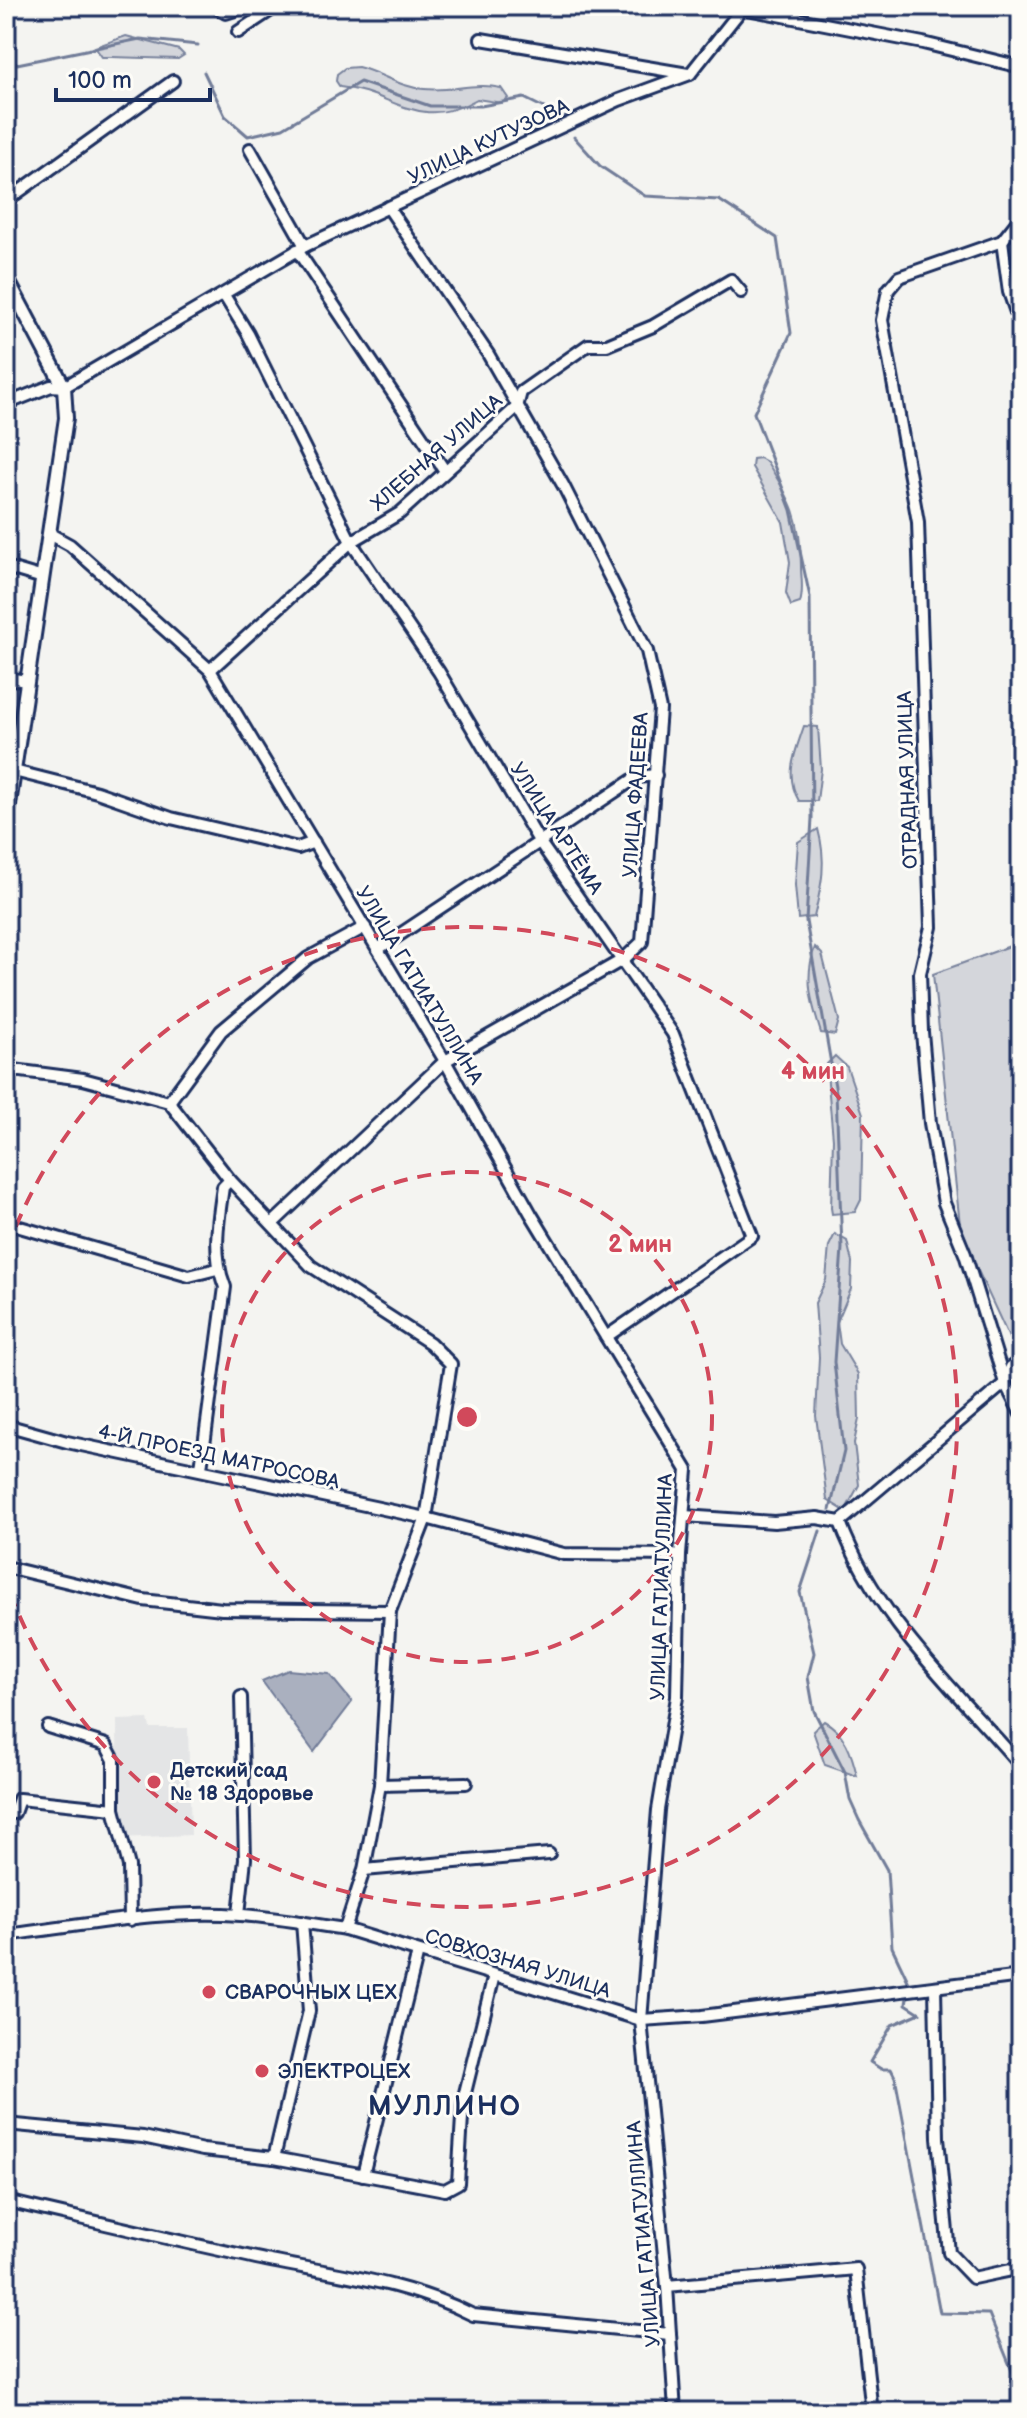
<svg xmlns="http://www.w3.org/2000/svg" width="1027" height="2418" viewBox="0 0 1027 2418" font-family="'Balsamiq Sans',sans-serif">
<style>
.built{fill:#e4e5e6}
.green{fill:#d4d6db;stroke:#78829c;stroke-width:2}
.water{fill:#aab0bf;stroke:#717c98;stroke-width:2}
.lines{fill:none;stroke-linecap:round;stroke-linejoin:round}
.stream{stroke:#717c98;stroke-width:3}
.minor-casing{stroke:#1b2f5e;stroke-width:16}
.major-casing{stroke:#1b2f5e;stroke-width:18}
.minor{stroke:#fdfcf7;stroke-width:10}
.major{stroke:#fdfcf7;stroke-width:12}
.ring{fill:none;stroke:#d1495b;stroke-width:4;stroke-dasharray:14 10}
.poi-dot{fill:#d1495b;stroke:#fdfcf7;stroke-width:3}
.labels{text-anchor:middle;stroke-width:6;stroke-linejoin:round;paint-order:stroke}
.street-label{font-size:20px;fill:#1b2f5e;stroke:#fdfcf7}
.poi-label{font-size:20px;font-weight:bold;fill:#1b2f5e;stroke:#fdfcf7;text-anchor:start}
.district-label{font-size:28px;font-weight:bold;letter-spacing:2px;fill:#1b2f5e;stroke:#fdfcf7}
.centre{fill:#d1495b;stroke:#fdfcf7;stroke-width:4}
.ring-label{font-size:24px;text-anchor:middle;font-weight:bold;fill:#d1495b;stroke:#fdfcf7;stroke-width:6;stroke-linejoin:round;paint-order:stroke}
</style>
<rect width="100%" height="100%" fill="#f4f4f1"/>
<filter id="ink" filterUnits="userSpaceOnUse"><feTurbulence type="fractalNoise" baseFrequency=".0125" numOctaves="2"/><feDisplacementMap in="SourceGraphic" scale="16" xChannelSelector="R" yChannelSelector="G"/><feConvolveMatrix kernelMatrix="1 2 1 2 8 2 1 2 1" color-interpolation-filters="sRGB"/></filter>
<g filter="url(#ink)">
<polygon class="built" points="148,1719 150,1728 188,1728 191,1835 118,1838 117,1720"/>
<g class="green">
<polygon points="126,36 179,50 184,55 178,59 111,57 102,57 95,47"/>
<path d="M358,67c24,6 41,20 66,22 27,3 50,-7 77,-1l7,10 -6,5 -25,-4c-59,34 -84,-7 -137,-12l-4,-6 1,-7 8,-6z"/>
<path d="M760,458l7,4c25,39 34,57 34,104 0,13 3,24 -1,37l-9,3 -5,-13 4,-31 -7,-40 -31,-55 1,-8z"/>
<path d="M804,726l14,1 3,42 -4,32h-18c-15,-26 -4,-48 5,-75z"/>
<path d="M818,829c9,33 4,55 -4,88l-16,2 -3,-34 3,-43z"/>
<polygon points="1021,942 1021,1352 1017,1355 961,1234 933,974"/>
<path d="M815,947l7,7 17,66 -4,15 -14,-2c-10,-31 -17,-56 -6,-86z"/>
<polygon points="835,1056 847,1067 863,1114 861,1200 855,1212 832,1214 831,1208 833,1139 827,1072 827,1064"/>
<polygon points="835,1234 847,1241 852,1262 851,1289 837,1322 840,1344 858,1374 859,1419 854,1443 859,1485 845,1511 827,1500 816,1416 819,1357 815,1303 826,1280 829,1246"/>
<path d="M824,1721c21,11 28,33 33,55l-32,-11 -12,-34z"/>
</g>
<polygon class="water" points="288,1670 329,1674 352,1702 314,1752 262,1681"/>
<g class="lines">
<g class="stream">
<polyline points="6,60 17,64 140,39 198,45"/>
<polyline points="204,72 225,116 248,136 283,128 360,82 430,106 481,106 524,98 566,119"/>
<polyline points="574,137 600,166 645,196 719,200 777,238 791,333 754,413 791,510 810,597 812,818 806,921 836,1092 842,1248 834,1362 844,1451 830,1510"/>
<polyline points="820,1531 800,1592 814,1653 808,1677 814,1711 845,1772 850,1800 859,1820 887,1870 892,1947 909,1983"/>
<polyline points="907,1998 906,2004 920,2013 892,2025 870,2062 881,2069 891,2069 895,2077 940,2313 989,2314 1021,2393"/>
</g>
<defs>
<g id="minor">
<polyline points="214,6 226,13 248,6"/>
<polyline points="742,8 923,43 1021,67"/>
<polyline points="238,32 277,6"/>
<polyline points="481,39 688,74"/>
<polyline points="690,74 744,6"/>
<polyline points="250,149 305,246"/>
<polyline points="6,201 173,81"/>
<polyline points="1021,217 1002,241 899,277 888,290 882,320 918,522 931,927 920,973 922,1032 930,1123 944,1203 965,1254 1005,1383 1021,1414"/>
<polyline points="1002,241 1009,292 1021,327"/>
<polyline points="297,250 445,471"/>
<polyline points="224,295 248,334 351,542 439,672 539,841 673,1034 752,1236 606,1337"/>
<polyline points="6,404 51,386 64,387 305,246 619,100 690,74"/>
<polyline points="50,534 70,545 210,670 445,1061 531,1214 687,1470 680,1555 677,1697 658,1810 641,2020 667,2286 675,2412"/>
<polyline points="6,567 43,578"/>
<polyline points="210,670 351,542 400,513 517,407 521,392 588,345 607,345 653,326 731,280 741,292"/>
<polyline points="6,678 27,681"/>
<polyline points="6,769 97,792 171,818 298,848 314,842"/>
<polyline points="378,949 637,777 656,775"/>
<polyline points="6,1069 83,1079 169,1102 230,1180 311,1266 430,1343 451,1364 426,1518 390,1611 380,1785 364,1870 345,1929"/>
<polyline points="169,1102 221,1031 308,958 365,927"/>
<polyline points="6,1223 189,1276 217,1269"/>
<polyline points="273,1223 445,1061 624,959 642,942 660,709 647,651 563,485 488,354 388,207"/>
<polyline points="6,1425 67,1442 426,1518 564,1554 680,1555"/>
<path d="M201,1468l24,-181c-13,-32 -7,-66 -2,-100l7,-7"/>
<polyline points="684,1516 774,1522 817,1518 840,1522 1005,1383 1011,1367 1021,1361"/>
<path d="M840,1522c36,97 115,167 181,244"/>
<polyline points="6,1567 143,1600 222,1609 390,1611"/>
<polyline points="48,1727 106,1745 114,1760 114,1809 129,1866 130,1920"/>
<polyline points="380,1785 466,1783"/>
<polyline points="14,1813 19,1799 114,1809"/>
<polyline points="364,1870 549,1854"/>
<polyline points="239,1914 245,1859 241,1697"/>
<path d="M6,1935c76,-9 157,-26 234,-20 35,2 70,9 105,14l296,91 61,-4 319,-40"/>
<polyline points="935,1987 938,2138 949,2253 973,2278 1021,2268"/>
<polyline points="6,2124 143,2137 203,2150 274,2158 309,2011 302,1922"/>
<polyline points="274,2158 445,2190 458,2183 463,2101 494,1975"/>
<polyline points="363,2175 418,1952"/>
<path d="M6,2201c83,19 166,39 250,57 73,16 149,22 217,57l197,19"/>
<polyline points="667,2286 856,2269 872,2412"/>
</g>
<polyline id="major" points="6,277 64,387 66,418 6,825"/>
</defs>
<use href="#minor" class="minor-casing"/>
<use href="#major" class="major-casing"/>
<use href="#minor" class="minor"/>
<use href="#major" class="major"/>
</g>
</g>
<g class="ring">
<circle cx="467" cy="1417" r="245"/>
<path d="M7 1249A490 490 0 1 1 7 1585"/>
</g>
<g class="poi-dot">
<circle cx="154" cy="1782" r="8"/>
<circle cx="209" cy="1992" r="8"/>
<circle cx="262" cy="2071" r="8"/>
</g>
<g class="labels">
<g class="street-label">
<text transform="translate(488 141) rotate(-25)" y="7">УЛИЦА КУТУЗОВА</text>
<text transform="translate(436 452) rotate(-41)" y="7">ХЛЕБНАЯ УЛИЦА</text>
<text transform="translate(907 780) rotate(-92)" y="7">ОТРАДНАЯ УЛИЦА</text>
<text transform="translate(635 795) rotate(-86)" y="7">УЛИЦА ФАДЕЕВА</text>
<text transform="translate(557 828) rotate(57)" y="7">УЛИЦА АРТЁМА</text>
<text transform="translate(420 985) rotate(59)" y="7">УЛИЦА ГАТИАТУЛЛИНА</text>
<text transform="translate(219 1456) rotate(12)" y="7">4-Й ПРОЕЗД МАТРОСОВА</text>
<text transform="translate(661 1587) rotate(-88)" y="7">УЛИЦА ГАТИАТУЛЛИНА</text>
<text transform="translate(518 1963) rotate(17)" y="7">СОВХОЗНАЯ УЛИЦА</text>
<text transform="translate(643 2234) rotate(-95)" y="7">УЛИЦА ГАТИАТУЛЛИНА</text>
</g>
<g class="poi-label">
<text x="170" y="1777">Детский сад<tspan x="170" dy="23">№ 18 Здоровье</tspan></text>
<text x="225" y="1999">СВАРОЧНЫХ ЦЕХ</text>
<text x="278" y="2078">ЭЛЕКТРОЦЕХ</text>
</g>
<g class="district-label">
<text x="445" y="2115">МУЛЛИНО</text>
</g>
</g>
<circle cx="467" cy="1417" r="12" class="centre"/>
<g class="ring-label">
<text x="813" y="1079">4 мин</text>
<text x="640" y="1252">2 мин</text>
</g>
<rect width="1027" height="2418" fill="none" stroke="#fdfcf7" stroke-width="32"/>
<rect x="16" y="16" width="995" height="2386" fill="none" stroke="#1b2f5e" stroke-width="3" filter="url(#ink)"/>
<path d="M56 88v12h154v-12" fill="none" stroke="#1b2f5e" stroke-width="4"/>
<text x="68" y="88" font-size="24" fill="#1b2f5e" stroke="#fdfcf7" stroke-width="6" paint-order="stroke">100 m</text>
</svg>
